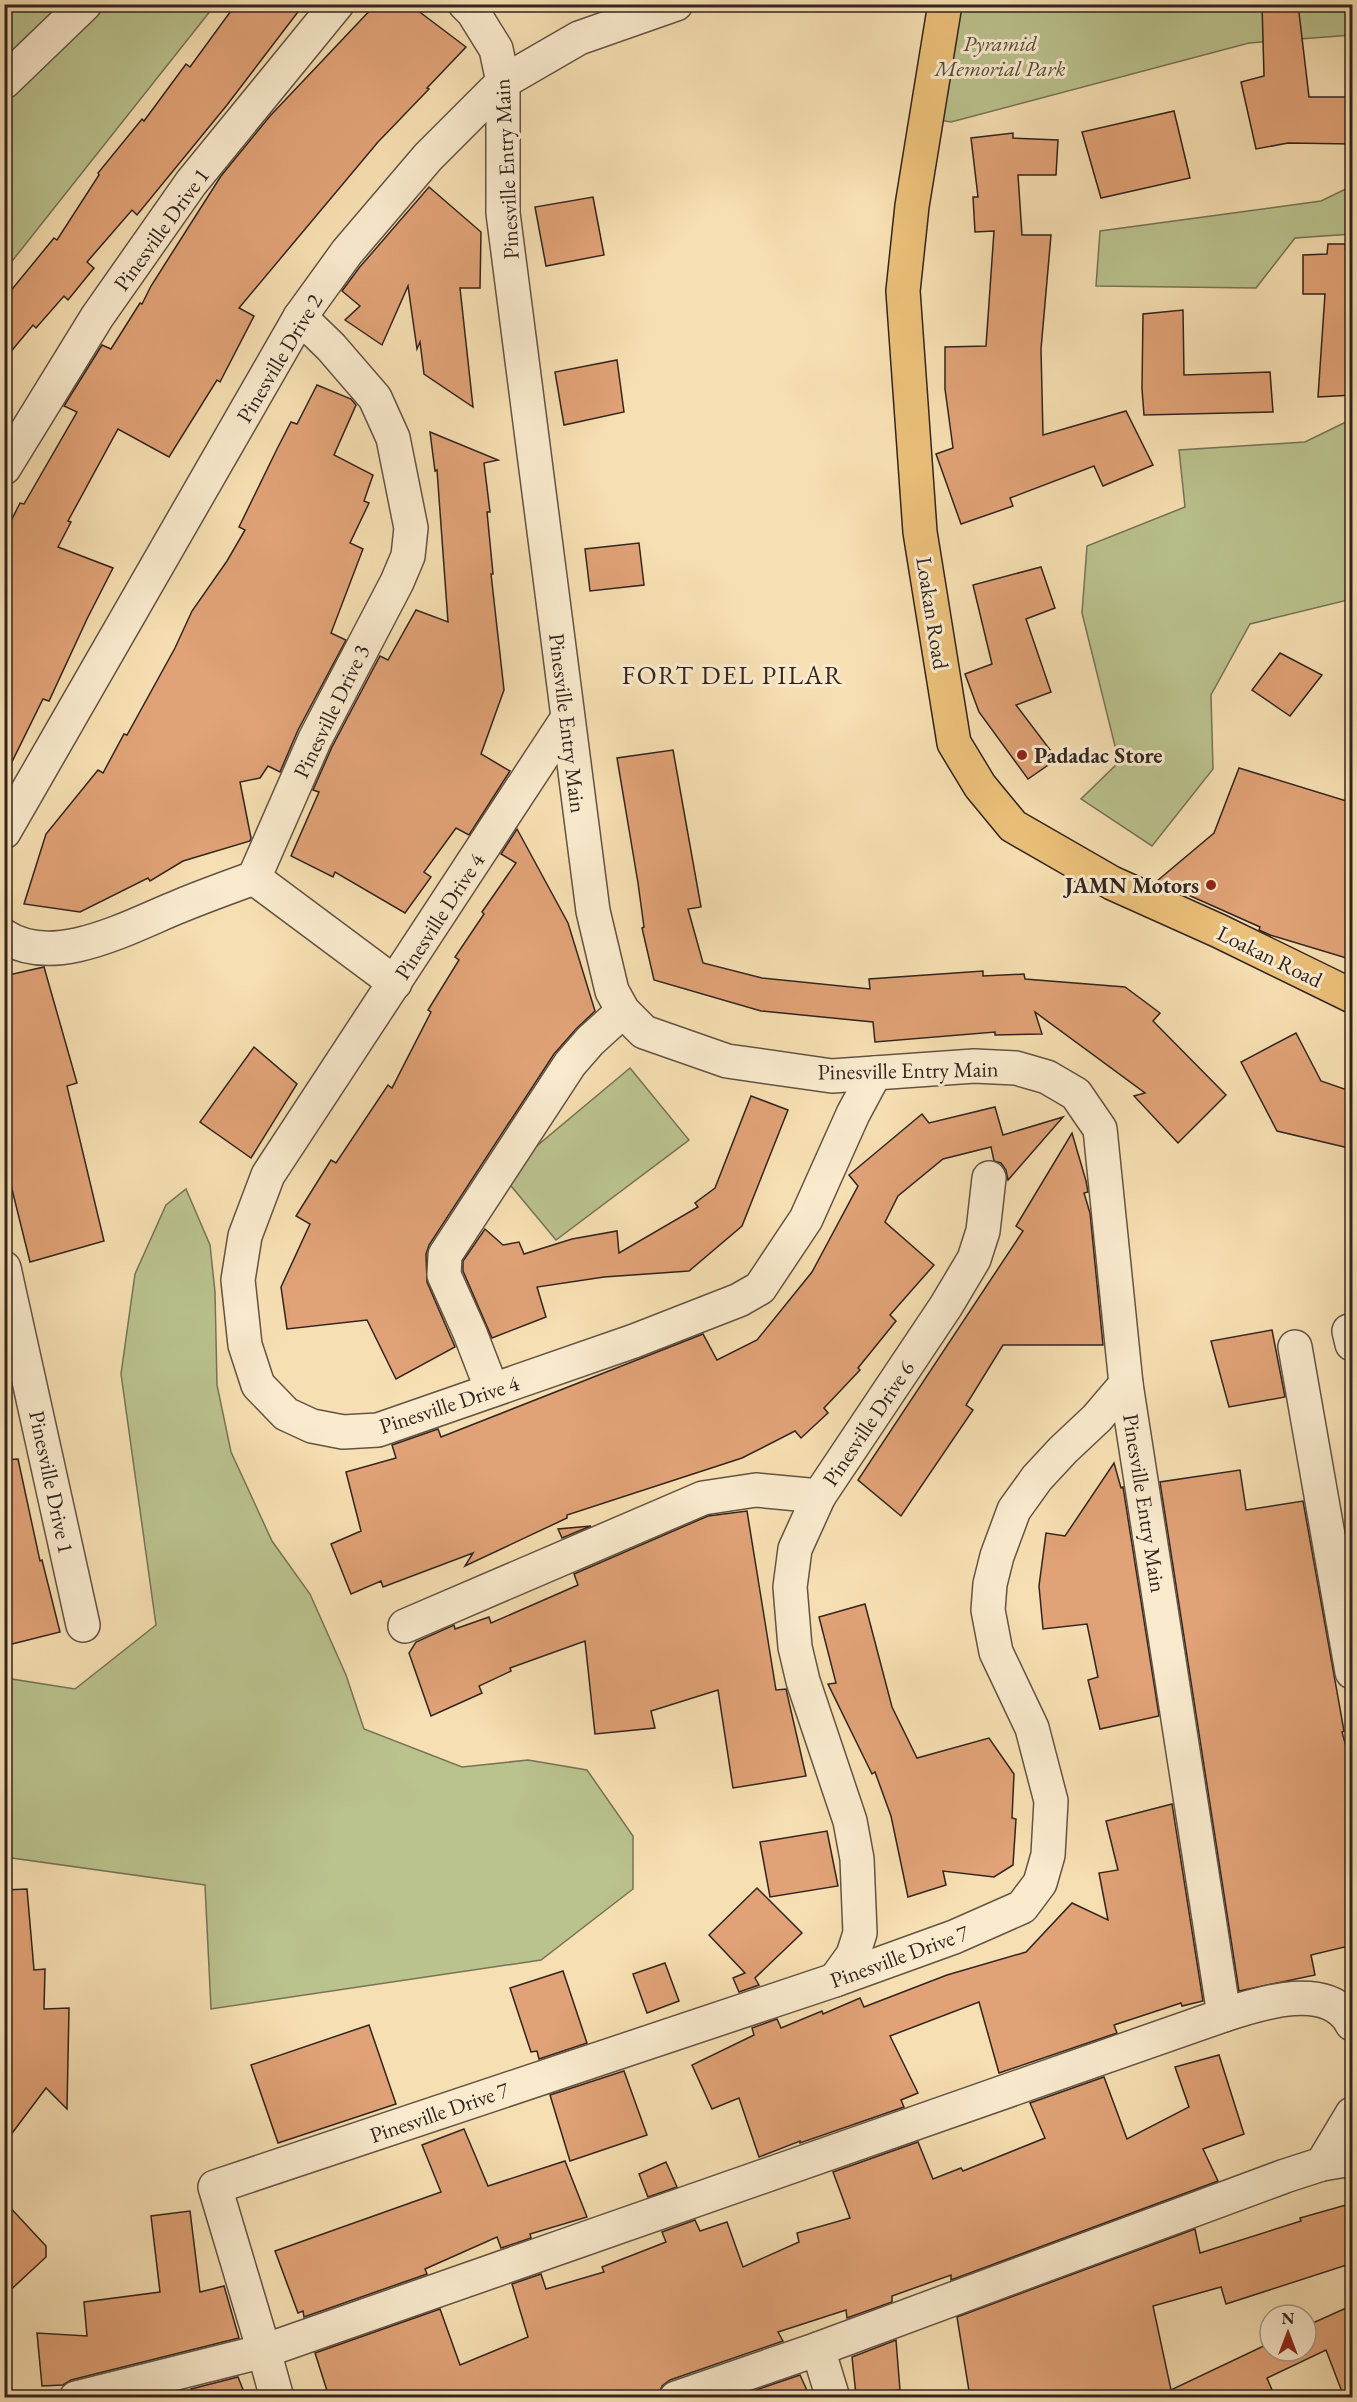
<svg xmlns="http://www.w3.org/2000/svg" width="1357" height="2402" viewBox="0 0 1357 2402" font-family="'EB Garamond',serif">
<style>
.green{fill:#bac28e;stroke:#767356;stroke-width:1.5}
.building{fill:#e0a276;stroke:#32241f;stroke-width:1.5}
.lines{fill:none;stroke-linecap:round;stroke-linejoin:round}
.minor-casing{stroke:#635344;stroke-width:36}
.major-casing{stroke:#32241f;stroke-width:36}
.minor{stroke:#f9eacd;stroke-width:33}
.major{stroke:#ebc079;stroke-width:33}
.poi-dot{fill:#8f2418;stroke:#f9eacd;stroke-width:2}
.labels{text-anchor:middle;stroke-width:6;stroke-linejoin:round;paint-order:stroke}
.park-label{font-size:22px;font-style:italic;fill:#544c3b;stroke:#f9eacd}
.street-label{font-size:22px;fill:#32241f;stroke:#f9eacd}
.poi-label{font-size:22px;font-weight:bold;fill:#32241f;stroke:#f9eacd;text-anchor:start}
.quarter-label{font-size:26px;letter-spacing:1.5px;fill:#32241f;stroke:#f9eacd}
</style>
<rect width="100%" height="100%" fill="#f6dfb2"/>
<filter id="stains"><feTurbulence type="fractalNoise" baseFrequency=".00333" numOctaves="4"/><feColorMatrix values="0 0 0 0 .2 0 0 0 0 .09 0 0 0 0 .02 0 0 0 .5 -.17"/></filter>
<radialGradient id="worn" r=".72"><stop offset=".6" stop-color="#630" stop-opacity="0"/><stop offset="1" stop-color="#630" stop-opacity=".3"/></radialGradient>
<g class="green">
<polygon points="5,5 215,5 5,270"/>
<polygon points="955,5 1352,5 1352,35 1249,43 951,122 939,120"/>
<polygon points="1352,186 1352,234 1295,238 1256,288 1096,286 1100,231 1321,201"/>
<polygon points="1352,419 1352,599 1250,624 1211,695 1213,769 1152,846 1081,799 1119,762 1082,613 1087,546 1185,507 1179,450 1305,442"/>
<polygon points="630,1068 689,1140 556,1240 502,1175"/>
<polygon points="186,1189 210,1245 215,1292 217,1385 231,1452 272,1541 310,1594 346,1675 364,1729 462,1767 528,1760 587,1770 633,1836 633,1889 541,1960 211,2009 205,1885 5,1857 5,1678 75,1689 156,1625 121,1374 135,1274 166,1205"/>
</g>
<g class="building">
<polygon points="236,4 304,4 227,105 137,215 132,210 87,262 94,268 68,300 64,296 36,328 33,325 4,360 4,299 54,238 57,240 99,175 98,173 142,119 144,121 186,64 190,67"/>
<polygon points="376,4 409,4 466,47 427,88 429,89 378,142 239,308 254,316 220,382 217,380 169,457 118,429 68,521 71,522 58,547 113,568 87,619 49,701 43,699 4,778 4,535 20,503 24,504 77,412 64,406 102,345 111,349 140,303 142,304 151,286 221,176 270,116"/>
<polygon points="1262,4 1298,4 1309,97 1353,97 1353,144 1288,143 1256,149 1241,82 1264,76"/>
<polygon points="1174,111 1190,178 1101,198 1082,132"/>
<polygon points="1013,133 1013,138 1058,140 1056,175 1018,175 1022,235 1051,235 1041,349 1043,435 1126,411 1153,465 1103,486 1094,466 1010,498 1013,506 961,524 936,454 953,448 945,389 945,347 986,346 994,231 975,232 973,197 978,197 971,138"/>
<polygon points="429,187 481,232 480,288 460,288 473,407 424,374 420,342 417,349 408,286 382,345 345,320 360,306 342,291 359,268"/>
<polygon points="593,197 604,255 546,266 535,207"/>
<polygon points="1328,244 1345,244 1353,324 1353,395 1318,397 1325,294 1303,294 1303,255 1327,254"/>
<polygon points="1183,310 1184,375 1270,372 1273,412 1144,415 1142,389 1143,314"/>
<polygon points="617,360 624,412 564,425 555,372"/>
<polygon points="317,385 351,399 356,405 334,455 373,475 364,501 369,503 350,543 363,549 331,633 346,640 298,730 280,772 268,766 260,778 240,782 251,838 250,841 183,861 150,881 148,878 80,912 24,904 46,834 98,770 103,773 124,734 127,735 175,648 192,611 227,561 245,530 239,527 277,449 291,422 297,424"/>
<polygon points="430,432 498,460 484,463 490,512 487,512 493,574 491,574 504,690 481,754 510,771 469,835 456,828 424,872 431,877 405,913 335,872 333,877 291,856 319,792 313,790 332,747 380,656 388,660 416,610 448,622 437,470 435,471"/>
<polygon points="639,543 644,585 590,591 585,549"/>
<polygon points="1041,567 1055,608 1026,619 1051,692 1016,705 1057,759 1028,779 979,712 965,674 992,664 973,585"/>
<polygon points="1280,653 1322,675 1290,716 1252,690"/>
<polygon points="673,750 701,907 688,909 703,963 762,978 870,989 869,979 983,971 983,976 1024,974 1025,979 1125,987 1160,1013 1153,1021 1226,1095 1178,1143 1134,1096 1145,1093 1035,1012 1042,1034 995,1035 995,1032 875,1042 873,1022 761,1011 654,980 642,928 644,927 638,883 617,758"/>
<polygon points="1239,768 1353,803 1353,960 1270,935 1259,930 1260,927 1157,881 1214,833"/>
<polygon points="517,829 568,923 595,1011 576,1029 554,1054 429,1245 426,1254 427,1282 455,1347 396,1379 367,1320 287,1329 281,1287 310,1224 296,1216 331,1160 336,1163 388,1085 392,1088 431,1012 428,1010 459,960 455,957 484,914 482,912 516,863 501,854"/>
<polygon points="44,967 77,1083 67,1086 104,1241 30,1262 4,1157 4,976"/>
<polygon points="1296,1033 1321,1081 1353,1092 1353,1149 1277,1131 1241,1062"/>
<polygon points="254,1047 297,1084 251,1158 200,1122"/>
<polygon points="751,1096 788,1110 742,1226 689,1271 604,1277 537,1287 546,1317 492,1338 463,1271 463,1261 485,1229 503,1245 519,1242 524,1254 572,1239 617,1231 619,1253 698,1207 695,1203 715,1188"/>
<polygon points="995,1107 1003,1135 1063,1117 1008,1180 1006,1170 1001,1163 994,1161 991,1147 943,1159 898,1196 885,1222 934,1265 890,1315 896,1321 858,1368 860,1370 824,1408 828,1413 801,1438 795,1431 742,1458 567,1515 567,1518 465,1566 473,1553 383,1587 381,1581 351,1594 331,1544 361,1531 346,1472 396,1458 392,1445 438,1429 441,1437 703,1334 717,1360 757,1340 812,1272 858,1186 849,1175 922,1114 929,1123"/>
<polygon points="1072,1133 1086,1181 1088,1192 1084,1193 1090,1213 1103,1345 1003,1345 966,1405 973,1410 901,1516 858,1480 1023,1231 1016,1226"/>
<polygon points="1272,1330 1285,1397 1229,1407 1211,1341"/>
<polygon points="18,1459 40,1561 42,1560 60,1632 4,1646 4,1460"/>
<polygon points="1114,1463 1121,1488 1123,1487 1159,1716 1100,1729 1088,1680 1098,1677 1087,1624 1043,1629 1039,1586 1046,1533 1065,1536"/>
<polygon points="1240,1470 1246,1510 1303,1501 1344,1731 1342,1732 1353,1772 1353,1945 1311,1955 1315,1975 1239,1991 1160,1482"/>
<polygon points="747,1511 776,1690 786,1689 806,1776 733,1788 718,1690 651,1711 655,1728 595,1734 585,1641 510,1668 511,1671 479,1686 482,1693 431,1716 409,1653 416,1642 454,1625 455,1629 489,1617 491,1623 578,1585 574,1574 708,1516"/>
<polygon points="591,1526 562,1538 558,1529"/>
<polygon points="865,1604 892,1707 917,1758 989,1738 1014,1774 1012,1818 1016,1819 1013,1865 994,1877 943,1871 946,1885 908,1897 891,1816 875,1772 872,1774 828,1684 836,1683 819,1617"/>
<polygon points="1172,1804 1203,2001 1182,2006 1181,2003 1114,2025 1117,2033 999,2073 979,2002 890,2036 918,2093 901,2100 904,2107 800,2143 800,2141 759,2157 739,2098 712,2109 692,2065 754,2035 752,2028 777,2019 781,2028 822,2011 823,2014 860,1998 864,2007 947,1975 1026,1952 1072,1903 1108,1920 1099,1873 1118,1870 1106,1821"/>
<polygon points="827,1831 838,1886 770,1897 760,1842"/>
<polygon points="757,1888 802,1933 755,1978 759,1985 739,1992 733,1978 745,1973 709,1935"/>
<polygon points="27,1889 34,1970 45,1969 44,2009 69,2008 67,2109 46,2088 4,2144 4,1890"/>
<polygon points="665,1963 679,2001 647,2013 633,1974"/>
<polygon points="563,1971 587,2043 539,2059 537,2051 531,2052 510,1988"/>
<polygon points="369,2025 396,2104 278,2143 251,2065"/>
<polygon points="1219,2055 1244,2134 1203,2149 1218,2181 951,2280 951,2275 892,2296 892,2302 847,2318 846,2310 778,2332 783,2341 670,2380 662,2386 658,2397 329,2397 315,2353 440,2309 460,2365 528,2337 512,2284 541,2274 546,2289 604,2272 602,2267 666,2242 662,2232 695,2220 700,2231 727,2222 743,2267 799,2242 797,2233 850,2218 833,2172 918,2142 933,2179 961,2168 963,2171 1045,2138 1030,2103 1104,2077 1127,2139 1189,2107 1175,2067"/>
<polygon points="624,2071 647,2135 570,2161 550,2095"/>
<polygon points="464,2129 488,2186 565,2161 587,2217 530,2234 531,2238 501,2248 497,2237 425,2269 427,2274 304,2317 303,2311 298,2313 275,2251 441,2192 422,2145"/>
<polygon points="666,2162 677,2187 648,2197 639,2174"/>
<polygon points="4,2201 46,2246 46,2257 4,2296"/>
<polygon points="1353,2203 1353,2263 1226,2304 1221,2287 1153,2306 1171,2390 1270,2343 1270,2351 1306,2351 1306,2326 1353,2305 1353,2397 1344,2397 1326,2350 1267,2378 1275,2397 970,2397 957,2317 1195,2229 1200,2253 1301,2221 1300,2218"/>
<polygon points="190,2211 200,2292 224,2286 239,2338 71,2380 63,2385 42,2386 37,2333 87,2336 84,2302 160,2292 151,2216"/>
<polygon points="896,2340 900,2390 856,2395 852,2357"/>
<polygon points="800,2375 810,2397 735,2397"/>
<polygon points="238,2377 246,2397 195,2397 191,2389"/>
</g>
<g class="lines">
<defs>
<g id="minor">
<polyline points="465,4 473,12 496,49 503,82 503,213 593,911 612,991 623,1011 644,1032 727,1061 832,1076 974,1066 1016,1068 1047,1077 1076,1094 1100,1129 1126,1384 1224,2015"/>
<polyline points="4,82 85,4"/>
<polyline points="4,468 97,317 191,183 337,4"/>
<polyline points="567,719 268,1175 245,1236 238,1280 245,1345 258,1385 286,1414 312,1426 343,1432 378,1430 634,1341 739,1300 760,1288 806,1219 853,1114 875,1073"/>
<polyline points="4,832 300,317 347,252 428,157 503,82 579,38 676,4"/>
<polyline points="254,878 395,983"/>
<path d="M4,936c50,34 128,-11 176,-30 24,-10 49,-19 74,-28l61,-139 82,-157 11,-26 3,-28 -18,-90 -18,-40 -44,-51 -31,-30"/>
<polyline points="4,1268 83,1625"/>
<polyline points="1349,1331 1352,1344"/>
<polyline points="1295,1347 1352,1672"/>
<polyline points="492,1390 470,1333 444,1275 445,1255 570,1064 590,1041 623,1011"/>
<polyline points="819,1496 795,1549 790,1587 795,1647 803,1681 850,1821 857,1859 860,1933 853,1955 835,1980"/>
<polyline points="405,1626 703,1498 756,1490 819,1496 946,1306 974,1259 983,1231 989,1178"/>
<polyline points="1322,2164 1352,2114"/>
<polyline points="818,2349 833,2398"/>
<polyline points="76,2398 264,2351 215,2187 835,1980 954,1937 1022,1907 1040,1883 1048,1855 1051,1801 1032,1728 996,1652 988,1610 990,1584 997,1556 1014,1510 1037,1478 1063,1450 1097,1418 1126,1384"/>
<path d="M277,2398l-13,-47 960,-336c36,-12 106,-35 128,9"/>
<polyline points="676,2398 818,2349 1285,2176 1322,2164 1352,2159"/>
</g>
<polyline id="major" points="945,4 912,206 903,291 920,532 954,743 980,786 1013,826 1112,883 1219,931 1352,996"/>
</defs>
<use href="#minor" class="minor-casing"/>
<use href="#major" class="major-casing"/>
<use href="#minor" class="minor"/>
<use href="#major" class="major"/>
</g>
<g class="poi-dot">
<circle cx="1022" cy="755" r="6"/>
<circle cx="1211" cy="885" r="6"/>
</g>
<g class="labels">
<g class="park-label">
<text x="1000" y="51">Pyramid<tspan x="1000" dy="25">Memorial Park</tspan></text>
</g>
<g class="street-label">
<text transform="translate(506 169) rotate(-93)" y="8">Pinesville Entry Main</text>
<text transform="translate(161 229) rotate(-54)" y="8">Pinesville Drive 1</text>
<text transform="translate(279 358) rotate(-59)" y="8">Pinesville Drive 2</text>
<text transform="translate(933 613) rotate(81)" y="8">Loakan Road</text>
<text transform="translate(331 711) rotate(-64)" y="8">Pinesville Drive 3</text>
<text transform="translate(568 723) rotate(83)" y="8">Pinesville Entry Main</text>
<text transform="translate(439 916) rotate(-57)" y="8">Pinesville Drive 4</text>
<text transform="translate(1270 956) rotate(26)" y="8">Loakan Road</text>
<text transform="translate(908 1070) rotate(-1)" y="8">Pinesville Entry Main</text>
<text transform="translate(449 1404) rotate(-18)" y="8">Pinesville Drive 4</text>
<text transform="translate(868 1423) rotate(-56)" y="8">Pinesville Drive 6</text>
<text transform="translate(52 1482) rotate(78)" y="8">Pinesville Drive 1</text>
<text transform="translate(1145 1503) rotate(81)" y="8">Pinesville Entry Main</text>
<text transform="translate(899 1956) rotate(-20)" y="8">Pinesville Drive 7</text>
<text transform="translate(439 2112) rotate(-19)" y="8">Pinesville Drive 7</text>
</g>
<g class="poi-label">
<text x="1034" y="763">Padadac Store</text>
<text x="1199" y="893" text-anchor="end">JAMN Motors</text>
</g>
<g class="quarter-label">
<text x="733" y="684">FORT DEL PILAR</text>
</g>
</g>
<rect width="1357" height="2402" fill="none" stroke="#f6dfb2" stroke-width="24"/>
<rect x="6" y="6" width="1345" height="2390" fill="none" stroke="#32241f" stroke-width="3"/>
<rect x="12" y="12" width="1333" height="2378" fill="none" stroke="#32241f" stroke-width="1.5"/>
<g transform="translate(1288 2333)"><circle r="28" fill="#f9eacd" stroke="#a99b87" stroke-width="1.5"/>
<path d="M0-4.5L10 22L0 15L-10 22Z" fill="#8f2418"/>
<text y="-9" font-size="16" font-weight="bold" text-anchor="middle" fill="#32241f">N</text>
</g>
<rect width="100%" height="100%" filter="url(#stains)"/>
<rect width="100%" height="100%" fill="url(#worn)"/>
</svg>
